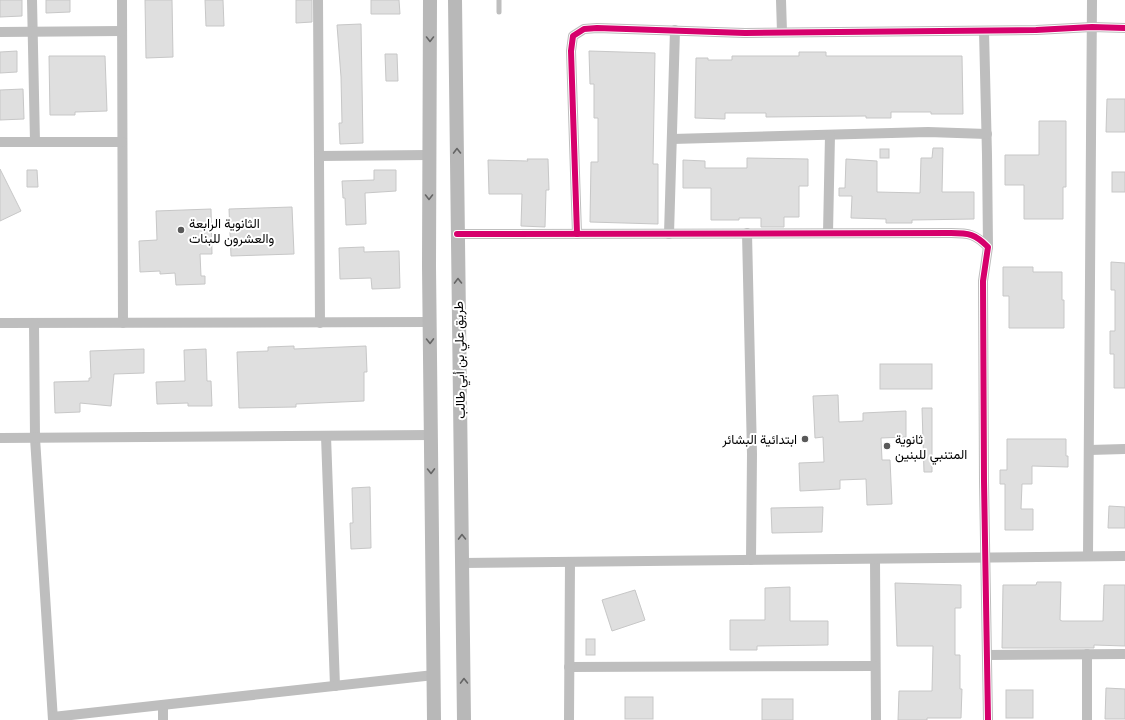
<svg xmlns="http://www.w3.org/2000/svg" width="1125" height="720" viewBox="0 0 1125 720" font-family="'Space Grotesk',Vazirmatn,sans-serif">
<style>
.building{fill:#dfdfdf;stroke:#c7c7c7}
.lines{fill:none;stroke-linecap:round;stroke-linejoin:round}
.service{stroke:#bebebe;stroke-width:5}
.minor{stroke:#bebebe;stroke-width:10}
.secondary{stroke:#b8b8b8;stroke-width:14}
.cycleway-casing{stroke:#fff;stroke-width:8}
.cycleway{stroke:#d6006c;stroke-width:6}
.oneway{stroke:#656565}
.poi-dot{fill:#595959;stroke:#fff;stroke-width:1.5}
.labels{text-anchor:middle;stroke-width:4;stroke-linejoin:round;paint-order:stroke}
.poi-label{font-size:13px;fill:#000;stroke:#fff;text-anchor:start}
.street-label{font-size:13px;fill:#000;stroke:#fff}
</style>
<rect width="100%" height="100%" fill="#fff"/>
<g class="building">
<polygon points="0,0 22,0 22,16 0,17"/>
<polygon points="46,0 70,0 70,12 46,13"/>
<polygon points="145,0 172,0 173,57 146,58"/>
<polygon points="205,0 223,0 224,26 206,26"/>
<polygon points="296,0 312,0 312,22 296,23"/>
<polygon points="371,0 399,0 400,14 371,14"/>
<polygon points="361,24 363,143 340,144 339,123 342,123 341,77 337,25"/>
<polygon points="17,51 17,72 0,73 0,52"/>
<polygon points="589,51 655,53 653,164 658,164 658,224 590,222 591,162 598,162 598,118 594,118 594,84 590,84"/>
<polygon points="799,52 826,52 826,56 962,56 963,114 931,114 931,112 891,112 891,118 866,118 866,116 766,117 766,113 725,113 725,119 695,118 696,58 708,58 708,60 732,60 732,56 799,56"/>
<polygon points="385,54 397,54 398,81 386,81"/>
<polygon points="49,56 105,56 107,111 75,112 75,115 50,115"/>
<polygon points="23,89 24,119 0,120 0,90"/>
<polygon points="1107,99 1125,99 1125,132 1106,132"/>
<polygon points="1039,121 1066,121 1066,187 1063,187 1063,219 1024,219 1024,185 1005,185 1005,155 1039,155"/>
<polygon points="933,148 943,148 942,192 974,192 974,219 912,220 912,223 886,223 886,219 851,218 852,196 839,196 839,188 845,188 846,159 877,161 877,192 920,193 921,158 932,158"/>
<rect x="880" y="149" width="9" height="9"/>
<polygon points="747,158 808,159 808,186 799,186 799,217 784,217 784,227 761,227 761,218 739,218 739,220 711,220 711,188 683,188 683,160 705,161 705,168 747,168"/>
<polygon points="527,159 548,159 549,190 546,190 545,227 521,226 522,194 489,194 488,160 528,161"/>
<polygon points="0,169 21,211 0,221"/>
<polygon points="27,170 37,170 38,187 27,187"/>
<polygon points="374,170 396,170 396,191 365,193 366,224 346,225 345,198 343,198 342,181 374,180"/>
<rect x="1112" y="172" width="13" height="20"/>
<polygon points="292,207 294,254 231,256 229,209"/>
<polygon points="211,209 212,254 200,254 201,276 205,276 205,284 176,285 175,273 160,274 160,271 140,272 139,241 157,240 156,211"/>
<polygon points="364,247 364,252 399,251 400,288 372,289 371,278 340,279 339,248"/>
<polygon points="1111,262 1125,263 1125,388 1114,388 1114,354 1110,354 1110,331 1115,331 1115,290 1111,290"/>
<polygon points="1003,267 1033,267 1033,272 1062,272 1062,300 1064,300 1064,328 1009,328 1009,296 1003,296"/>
<polygon points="294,346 294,349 366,346 367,372 364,372 364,401 296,404 296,407 239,408 237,352 268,351 268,347"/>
<polygon points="144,349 144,373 114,374 111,406 80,403 80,412 55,413 54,382 89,381 89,378 91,378 90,351"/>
<polygon points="206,349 207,381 211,381 212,406 188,406 188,403 157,404 156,382 185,381 184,350"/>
<rect x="880" y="364" width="52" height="25"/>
<polygon points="838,395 839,422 863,421 863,413 906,411 906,437 881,438 882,460 890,460 892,504 867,505 866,479 840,480 840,489 800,491 799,463 824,462 823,437 815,438 813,396"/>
<polygon points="922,408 932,408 932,472 924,472"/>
<polygon points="1007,439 1066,439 1066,456 1068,456 1068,467 1032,466 1032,484 1022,484 1021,509 1033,509 1033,530 1005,530 1005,484 1000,484 1000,470 1007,470"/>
<polygon points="370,487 371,548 351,549 350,523 353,523 352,488"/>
<polygon points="1109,506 1125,507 1125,528 1108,528"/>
<polygon points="823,507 822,532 772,533 771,508"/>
<polygon points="1037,582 1061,582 1060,620 1062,621 1103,621 1104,585 1125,585 1125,646 1094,645 1094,648 1002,648 1003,585 1036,585"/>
<polygon points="895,583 961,585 961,608 955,608 955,655 960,655 960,689 962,689 961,718 927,718 927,720 898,720 899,691 932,691 933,646 897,646"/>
<polygon points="790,587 790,621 828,621 828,645 757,646 757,650 730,650 730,620 765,620 765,588"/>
<polygon points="635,590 645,620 612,631 602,600"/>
<rect x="586" y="639" width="9" height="16"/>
<polygon points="1106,688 1125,689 1125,719 1105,719"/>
<rect x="1006" y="690" width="27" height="28"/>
<rect x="625" y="697" width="28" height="22"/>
<rect x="762" y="699" width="31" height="21"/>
</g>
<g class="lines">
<polyline class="service" points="499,12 499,0"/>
<g class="minor">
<polyline points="32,0 35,142"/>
<polyline points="122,0 123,323"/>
<polyline points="318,0 320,323"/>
<polyline points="781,0 782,32"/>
<polyline points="984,31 987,155 988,247"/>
<polyline points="0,32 122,31"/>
<polyline points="672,139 928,132 987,134"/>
<polyline points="0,142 122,142"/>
<polyline points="319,156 429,155"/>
<polyline points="747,233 752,454 751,560"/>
<polyline points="828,233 830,135"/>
<path d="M457,234l494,-1c18,0 24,1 37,14l-5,34 1,200 4,239"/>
<polyline points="577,234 571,51 573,36 584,29 597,28 745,33 1036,30 1092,27 1125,28"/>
<polyline points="669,234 675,30"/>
<polyline points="0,323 430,322"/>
<polyline points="34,323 35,438 53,720"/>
<polyline points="326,436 335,686"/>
<polyline points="0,438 431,435"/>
<polyline points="1089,450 1125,449"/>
<polyline points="1088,556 1092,0"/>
<polyline points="875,559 876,720"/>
<polyline points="462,563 1125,556"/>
<polyline points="1087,654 1087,720"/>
<polyline points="987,655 1125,654"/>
<polyline points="569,667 875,666"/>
<polyline points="163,705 163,720"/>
<polyline points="53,717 434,675"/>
<polyline points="569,720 570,562"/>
</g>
<g class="secondary">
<polyline points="430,0 429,266 434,720"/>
<polyline points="455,0 464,720"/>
</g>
<defs>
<g id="cycleway">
<path d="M457,234l494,-1c18,0 24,1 37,14l-5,34 1,200 4,239"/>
<polyline points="577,234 571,51 573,36 584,29 597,28 745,33 1036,30 1092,27 1125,28"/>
</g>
</defs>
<use href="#cycleway" class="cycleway-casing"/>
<use href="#cycleway" class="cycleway"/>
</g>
<defs><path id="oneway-chevron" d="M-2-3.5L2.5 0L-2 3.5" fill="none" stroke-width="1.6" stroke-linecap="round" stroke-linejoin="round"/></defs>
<g class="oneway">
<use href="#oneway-chevron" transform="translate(430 39) rotate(90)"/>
<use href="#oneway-chevron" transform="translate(457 151) rotate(-91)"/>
<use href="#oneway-chevron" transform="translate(429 197) rotate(90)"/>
<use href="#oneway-chevron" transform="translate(458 281) rotate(-91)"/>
<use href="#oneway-chevron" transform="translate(430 341) rotate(89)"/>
<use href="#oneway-chevron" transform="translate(431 471) rotate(89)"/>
<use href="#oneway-chevron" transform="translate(462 537) rotate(-91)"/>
<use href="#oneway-chevron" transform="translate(464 681) rotate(-91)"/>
</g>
<g class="poi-dot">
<circle cx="181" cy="230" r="4"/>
<circle cx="805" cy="439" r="4"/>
<circle cx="887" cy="446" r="4"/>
</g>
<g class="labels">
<g class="poi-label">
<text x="189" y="228">الثانوية الرابعة<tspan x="189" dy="15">والعشرون للبنات</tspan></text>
<text x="797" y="444" text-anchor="end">ابتدائية البشائر</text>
<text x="895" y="444">ثانوية<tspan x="895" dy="15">المتنبي للبنين</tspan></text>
</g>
<g class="street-label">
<text transform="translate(459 360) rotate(-91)" y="5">طريق علي بن أبي طالب</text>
</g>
</g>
</svg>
